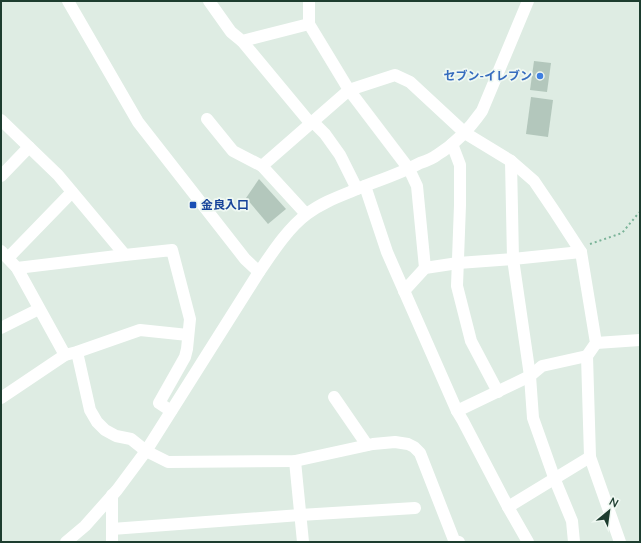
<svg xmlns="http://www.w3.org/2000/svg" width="641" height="543" viewBox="0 0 641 543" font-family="Lato,'Noto Sans JP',sans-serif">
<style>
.building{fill:#b3c7bc}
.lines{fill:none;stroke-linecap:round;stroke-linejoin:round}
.path{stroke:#7ab398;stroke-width:2;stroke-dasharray:2 3;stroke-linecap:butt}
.minor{stroke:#fff;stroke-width:12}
.shop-dot{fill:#3f7fe0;stroke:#eff8f2;stroke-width:1.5}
.transit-dot{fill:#1a4fb4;stroke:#eff8f2;stroke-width:1.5}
.labels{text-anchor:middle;stroke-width:3.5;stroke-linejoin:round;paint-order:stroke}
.shop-label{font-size:12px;font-weight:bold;fill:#366cbe;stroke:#eff8f2;text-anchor:end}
.transit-label{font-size:12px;font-weight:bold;fill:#164399;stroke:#eff8f2;text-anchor:start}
</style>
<rect width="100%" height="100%" fill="#deece3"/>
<g class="building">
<polygon points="534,61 551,63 547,92 530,90"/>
<polygon points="531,97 553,100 548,137 526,134"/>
<polygon points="259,179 286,209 268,224 246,198"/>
</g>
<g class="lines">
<polyline class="path" points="590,244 622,233 637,215 640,212"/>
<g class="minor">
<polyline points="68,1 138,122 245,259 259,272"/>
<polyline points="209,1 231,32 242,41 309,24"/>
<polyline points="309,1 309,24 326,52 349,90 409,169 417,186 425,268"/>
<polyline points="242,41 311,124"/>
<polyline points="207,119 233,151 262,166 306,214"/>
<polyline points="1,120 58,175 125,255"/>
<polyline points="313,122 325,134 340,155 357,189"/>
<polyline points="452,144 460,165 460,205 457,286 471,341 498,392"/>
<polyline points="511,161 513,259 530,376 533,418 555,480 572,521 574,542"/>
<polyline points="262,166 349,90 395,75 410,82 465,133 511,161 534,181 555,212 581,252 596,343 587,356 590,457 620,542"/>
<polyline points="1,176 29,147"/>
<polyline points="365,186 387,252 457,411 463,421 508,507 528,542"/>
<polyline points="1,251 17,268 65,355"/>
<polyline points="8,258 72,192"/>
<polyline points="17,268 125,255 172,250 190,319 187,349 185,357 159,403 171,411"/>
<polyline points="404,291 425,268 458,263 513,259 581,252"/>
<polyline points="1,328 39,309"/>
<polyline points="596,343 640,340"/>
<polyline points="77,352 90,410 97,422 105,430 116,436 131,439 146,451 168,462 295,461 373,444 395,442 408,444 414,447 420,453 454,540 459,542"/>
<polyline points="334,397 367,445"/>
<polyline points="1,398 65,355 77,352 140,330 188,335"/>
<polyline points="457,411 530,376 542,366 587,356"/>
<polyline points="295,461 303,542"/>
<polyline points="508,507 590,457"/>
<polyline points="112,529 300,515 415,508"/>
<path d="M66,542l19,-16 32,-36 29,-39 113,-179c13,-19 29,-44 48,-58 13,-10 28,-16 43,-22 23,-10 48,-17 70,-29 6,-2 12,-4 17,-8 18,-11 33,-27 45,-44l46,-110"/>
<polyline points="112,542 112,495"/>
</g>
</g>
<circle class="shop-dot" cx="540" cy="76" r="4"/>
<rect class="transit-dot" x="189" y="201" width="8" height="8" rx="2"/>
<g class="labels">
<g class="shop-label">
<text x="532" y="80">セブン-イレブン</text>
</g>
<g class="transit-label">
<text x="201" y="209">金良入口</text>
</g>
</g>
<rect width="641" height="543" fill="none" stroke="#1d3d2f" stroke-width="4"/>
<g transform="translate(609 511) rotate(29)" stroke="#eff8f2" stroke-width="3" paint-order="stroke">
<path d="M0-3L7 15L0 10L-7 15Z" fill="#1d3d2f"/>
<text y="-6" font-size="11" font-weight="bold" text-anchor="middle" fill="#1d3d2f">N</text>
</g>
</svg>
